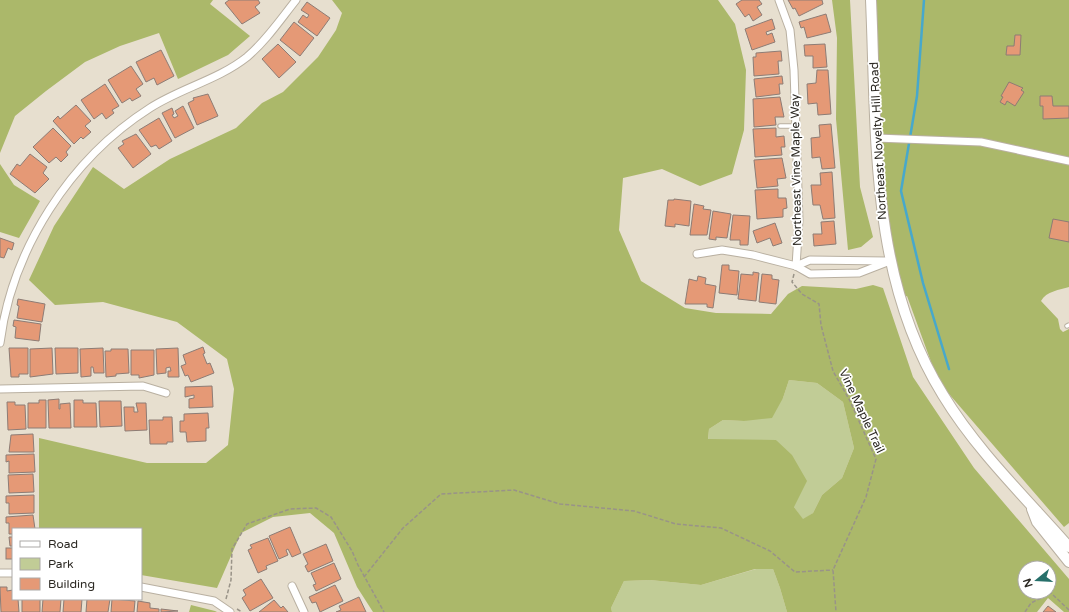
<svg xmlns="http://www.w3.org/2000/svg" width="1069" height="612" viewBox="0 0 1069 612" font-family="'Varela Round',sans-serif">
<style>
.green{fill:#c1cc96}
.forest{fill:#abb86a;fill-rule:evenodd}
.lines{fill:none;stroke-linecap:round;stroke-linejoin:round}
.stream{stroke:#47a8cc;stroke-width:2.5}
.building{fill:#e59976;stroke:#8d7c75}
.service-casing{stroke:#b9b0a1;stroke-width:5.5}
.minor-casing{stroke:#b9b0a1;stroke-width:9}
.secondary-casing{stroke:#b9b0a1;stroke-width:12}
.path{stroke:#999388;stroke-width:1.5;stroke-dasharray:4 2;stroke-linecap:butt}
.service{stroke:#fff;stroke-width:3.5}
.minor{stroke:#fff;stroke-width:7}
.secondary{stroke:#fff;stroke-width:10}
.labels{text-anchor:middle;stroke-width:3.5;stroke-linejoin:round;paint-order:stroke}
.street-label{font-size:12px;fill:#2c2923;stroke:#fff}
</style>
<rect width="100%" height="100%" fill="#e7dfcf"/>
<g class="green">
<polygon points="789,380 817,383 843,402 854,448 842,478 822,495 813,513 803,520 794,507 776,440 708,440 709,429 723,420 744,421 783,398"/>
<polygon points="756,569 773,569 780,588 787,612 612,612 611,608 624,581 650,580 701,585"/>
</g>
<g class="forest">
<polygon points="0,0 213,0 210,4 250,36 228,55 178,79 159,33 120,46 85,62 46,91 15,116 0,153"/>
<path d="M332,0h386l17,24 11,46 -2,60 -12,44 -32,12 -38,-17 -39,9 -4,52 22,51 44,27 31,5 55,1 17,-20 14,-8 54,3 17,-4 10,3 30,89 61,91 95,111v33h-5l-16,-14 -11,14h-250l-7,-24 -7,-19h-18l-54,16 -51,-5 -26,1 -13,27 1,4h-239l-16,-25 -23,-54 -24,-20 -37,4 -32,16 -24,55 -76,-13v-46h-102v-91l108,25h59l22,-18 6,-56 -7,-30 -50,-37 -74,-20 -48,3 -26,-25 25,-54 39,-59 31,22 46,-30 66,-31 26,-25 21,-11 35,-35 18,-27 6,-17zM789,380l28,3 26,19 11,46 -12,30 -20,17 -9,18 -10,6 -9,-12 13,-26 -15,-26 -16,-15 -68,-1 1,-10 14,-9 21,1 28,-3 11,-20zM1025,568h24v24h-24z"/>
<polygon points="832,0 850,0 860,187 873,237 861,247 848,250 836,119 837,38"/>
<path d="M866,0h203v287c-9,3 -23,4 -28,14l17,18 2,10 3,3 6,-3v194l-5,4 -121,-140 -9,-17 -27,-74 -6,2 -11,-37z"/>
<polygon points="0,164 14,185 40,201 19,238 0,232"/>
<polygon points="191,605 215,611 217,612 189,612"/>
</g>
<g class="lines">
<polyline class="stream" points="924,0 917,96 901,191 923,283 949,369"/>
</g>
<g class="building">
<polygon points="229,0 258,0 260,3 255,7 260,13 242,24 225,3"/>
<polygon points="742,0 759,0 762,4 757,7 762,15 753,21 749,14 745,17 736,4"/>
<polygon points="788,0 822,0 823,4 799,16 795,8 793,9"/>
<polygon points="307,2 330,18 317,36 298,22 303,15 307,18 309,15 301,10"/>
<polygon points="826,14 831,32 807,38 804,27 801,28 799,22"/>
<polygon points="772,19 775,29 766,32 767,35 772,33 775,42 752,50 745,29"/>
<polygon points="294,22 314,38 300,56 280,40"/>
<polygon points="1015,35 1021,35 1020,55 1006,55 1007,46 1014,46"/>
<polygon points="278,44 296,62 279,78 262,59"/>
<polygon points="825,44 827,67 813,68 813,56 805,56 804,45"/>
<polygon points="161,50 174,76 157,85 154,78 146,82 136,62"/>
<polygon points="781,51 782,61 778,61 779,74 754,76 753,57 756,57 756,53"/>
<polygon points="131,66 143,84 136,89 141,96 132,101 130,98 122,103 108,80"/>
<polygon points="817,70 828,70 831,114 818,115 817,103 808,104 807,84 816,83"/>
<polygon points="782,76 783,84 779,84 780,94 756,97 754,79"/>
<polygon points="1009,82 1023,88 1021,90 1024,92 1015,106 1007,101 1005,105 1000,102 1003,97 1001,96"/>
<polygon points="105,84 119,106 112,110 114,113 106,119 102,113 94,119 81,100"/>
<polygon points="208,94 218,116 197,125 188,103 194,100 193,98"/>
<polygon points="1040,96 1052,96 1053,106 1069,106 1069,118 1043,119 1043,106 1040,106"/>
<polygon points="780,97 784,117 775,117 776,125 754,127 753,99"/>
<polygon points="76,105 91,121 85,126 91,132 83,139 81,137 74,144 53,121 58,116 60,119"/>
<polygon points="183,106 194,128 175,138 162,113 172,108 174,114 172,115 174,118 178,116 175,111"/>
<polygon points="159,118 172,141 159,149 156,145 151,147 139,130"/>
<polygon points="831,124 835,168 822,169 820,157 812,158 811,138 820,137 819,125"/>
<polygon points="53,128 71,146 66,152 68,155 61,162 56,157 49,163 33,147"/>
<polygon points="776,128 776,137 784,136 785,147 781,147 782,155 755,157 753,129"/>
<polygon points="136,134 151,154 133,168 118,148 124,144 122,141"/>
<polygon points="30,154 47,167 43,173 49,179 35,193 10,174 17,164 20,166"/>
<polygon points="782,158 786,178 777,179 778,186 757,188 754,160"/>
<polygon points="832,172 835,218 823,219 820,205 813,205 811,185 821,185 820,173"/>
<polygon points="778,189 778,198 786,198 787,208 783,209 783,217 757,219 755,190"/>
<polygon points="674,199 691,201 689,226 675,224 675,227 665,226 668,200 674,200"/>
<polygon points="694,204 704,206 703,209 711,210 707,235 690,235"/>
<polygon points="713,211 731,214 727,238 716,237 716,240 709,239"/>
<polygon points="733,215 750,216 748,245 740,245 740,240 730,240"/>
<polygon points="1053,219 1069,222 1069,242 1049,238"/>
<polygon points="834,221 836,244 814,246 813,234 822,234 821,222"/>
<polygon points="775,223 782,243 773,246 770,238 757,243 753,231"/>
<polygon points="0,238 14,243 12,250 8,248 4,258 0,257"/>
<polygon points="722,265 729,265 729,270 739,271 737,295 719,293"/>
<polygon points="753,272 759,273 756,301 738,299 741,274 753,275"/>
<polygon points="762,274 772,275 772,279 779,280 776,304 759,302"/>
<polygon points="698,276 706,278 705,284 716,286 713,308 707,307 707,304 685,304 689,279 697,281"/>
<polygon points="18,299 45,304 42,322 17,318 19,306 17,305"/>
<polygon points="14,320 41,324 39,341 15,338 16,327 13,326"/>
<polygon points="203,347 205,353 203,354 207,364 210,363 214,373 191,382 188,375 185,376 181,366 186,364 183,355"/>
<polygon points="9,348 28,348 28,374 19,374 19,377 11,377"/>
<polygon points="52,348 53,374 30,377 30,349"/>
<polygon points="55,348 78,348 78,373 56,374"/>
<polygon points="103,348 104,373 94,373 93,367 91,367 91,376 81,377 80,349"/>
<polygon points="178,348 179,377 168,377 168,371 171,371 170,367 166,368 166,373 157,374 156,349"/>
<polygon points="111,349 128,349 129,373 116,374 116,376 106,377 105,351 111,351"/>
<polygon points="131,350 154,350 154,375 139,378 139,375 131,375"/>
<polygon points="212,386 213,407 189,408 189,399 194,398 194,395 185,397 185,387"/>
<polygon points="59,399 59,409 60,409 60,404 70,403 71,428 49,428 48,400"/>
<polygon points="39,400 46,400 46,428 28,428 28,403 39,403"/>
<polygon points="74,400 83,400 83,403 96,403 97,427 74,427"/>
<polygon points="99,401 121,401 122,426 100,427"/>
<polygon points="7,402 15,402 15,405 25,405 26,429 8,430"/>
<polygon points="136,403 146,403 147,430 125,431 124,407 134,407 134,412 138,412"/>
<polygon points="208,413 209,428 206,428 206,441 187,442 186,432 180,432 180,421 184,421 184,414"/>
<polygon points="163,417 172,417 173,442 167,442 167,444 150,444 149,420 163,420"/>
<polygon points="33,434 34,452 9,452 11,435"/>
<polygon points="34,454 35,472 9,473 9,461 6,462 6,455"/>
<polygon points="33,474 34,492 9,493 8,475"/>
<polygon points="34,495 34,513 9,514 9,503 6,503 6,496"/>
<polygon points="33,515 35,529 13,529 13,534 9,534 9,523 6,523 6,517"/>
<polygon points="290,527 301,553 292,557 288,549 286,550 288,555 279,559 269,536"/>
<polygon points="9,537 13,537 13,546 10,546"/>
<polygon points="268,538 278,561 266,566 267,569 258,573 248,550 252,548 250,545"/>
<polygon points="326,544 333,561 308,572 305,566 308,564 303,554"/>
<rect x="6" y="548" width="7" height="11"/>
<polygon points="334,563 341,579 316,591 313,585 316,584 311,573"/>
<polygon points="261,579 273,598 250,611 242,598 246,595 243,590"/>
<polygon points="335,585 343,601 320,612 316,602 312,603 309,597"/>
<polygon points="0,587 7,587 7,591 13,590 13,599 18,599 19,612 1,612"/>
<polygon points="359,597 366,612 336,612 341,610 339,606"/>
<rect x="22" y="599" width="18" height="13"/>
<polygon points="43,599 61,599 60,612 42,612"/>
<polygon points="64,599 82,599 81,612 63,612"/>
<polygon points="87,599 110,599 108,612 86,612"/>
<polygon points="112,599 135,601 134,612 111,612"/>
<polygon points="274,600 281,608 283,606 288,612 259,612"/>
<polygon points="138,601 150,603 150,608 159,609 159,612 137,612"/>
<polygon points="1048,606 1056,612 1043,612"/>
<polygon points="161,609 178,611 161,612"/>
</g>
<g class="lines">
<defs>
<g id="service">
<polyline points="780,126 796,126"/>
<polyline points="1067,326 1069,325"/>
</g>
<g id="minor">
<polyline points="779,0 790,30 794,70 799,220 796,266"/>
<polyline points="876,138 981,142 1069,161"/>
<polyline points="697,254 722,250 753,255 796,266 810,274 859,273 890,261"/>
<polyline points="796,266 810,260 886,261"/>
<path d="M0,343c12,-94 70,-184 150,-235 31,-20 68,-28 97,-51 19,-16 33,-37 49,-57"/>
<polyline points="0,389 143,386 166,393"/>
<polyline points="0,573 13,573"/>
<polyline points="292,586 304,612"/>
<polyline points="141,587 214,601 230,612"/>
</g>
<g id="secondary">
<path d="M871,0c6,134 -2,276 72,395 34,56 83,103 126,152"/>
<polyline points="1032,509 1037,522 1069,562"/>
</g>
</defs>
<use href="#service" class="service-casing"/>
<use href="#minor" class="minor-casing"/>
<use href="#secondary" class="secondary-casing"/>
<g class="path">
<polyline points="794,274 792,282 802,294 819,304 821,325 833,371 850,401 876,459 866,497 833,570 836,612"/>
<polyline points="364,577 403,528 441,494 514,490 560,504 634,511 676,524 721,528 770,551 795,572 833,570"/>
<polyline points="226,599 231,580 232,549 247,524 290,509 316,508 331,517 352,551 358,565 384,612"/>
<polyline points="237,609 242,612"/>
<polyline points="1025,612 1031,603 1051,593 1069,610"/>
</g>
<use href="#service" class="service"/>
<use href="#minor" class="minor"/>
<use href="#secondary" class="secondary"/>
</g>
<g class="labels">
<g class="street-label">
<text transform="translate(878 141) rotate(-93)" y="4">Northeast Novelty Hill Road</text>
<text transform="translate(796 170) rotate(-91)" y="4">Northeast Vine Maple Way</text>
<text transform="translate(862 411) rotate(65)" y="4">Vine Maple Trail</text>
</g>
</g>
<rect x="12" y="528" width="130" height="72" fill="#ffffff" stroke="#aba9a7"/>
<rect x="20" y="541" width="20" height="6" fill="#ffffff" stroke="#aba9a7"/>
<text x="48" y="548" font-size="12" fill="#2c2923">Road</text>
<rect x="20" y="558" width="20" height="12" fill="#c1cc96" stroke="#aba9a7"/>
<text x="48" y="568" font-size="12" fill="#2c2923">Park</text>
<rect x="20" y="578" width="20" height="12" fill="#e59976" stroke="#aba9a7"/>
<text x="48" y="588" font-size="12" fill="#2c2923">Building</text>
<g transform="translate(1037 580) rotate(252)"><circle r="19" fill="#ffffff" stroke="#aba9a7"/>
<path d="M0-3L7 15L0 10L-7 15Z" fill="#27706b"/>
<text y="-6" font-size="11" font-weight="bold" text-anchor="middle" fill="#2c2923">N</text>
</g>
</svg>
